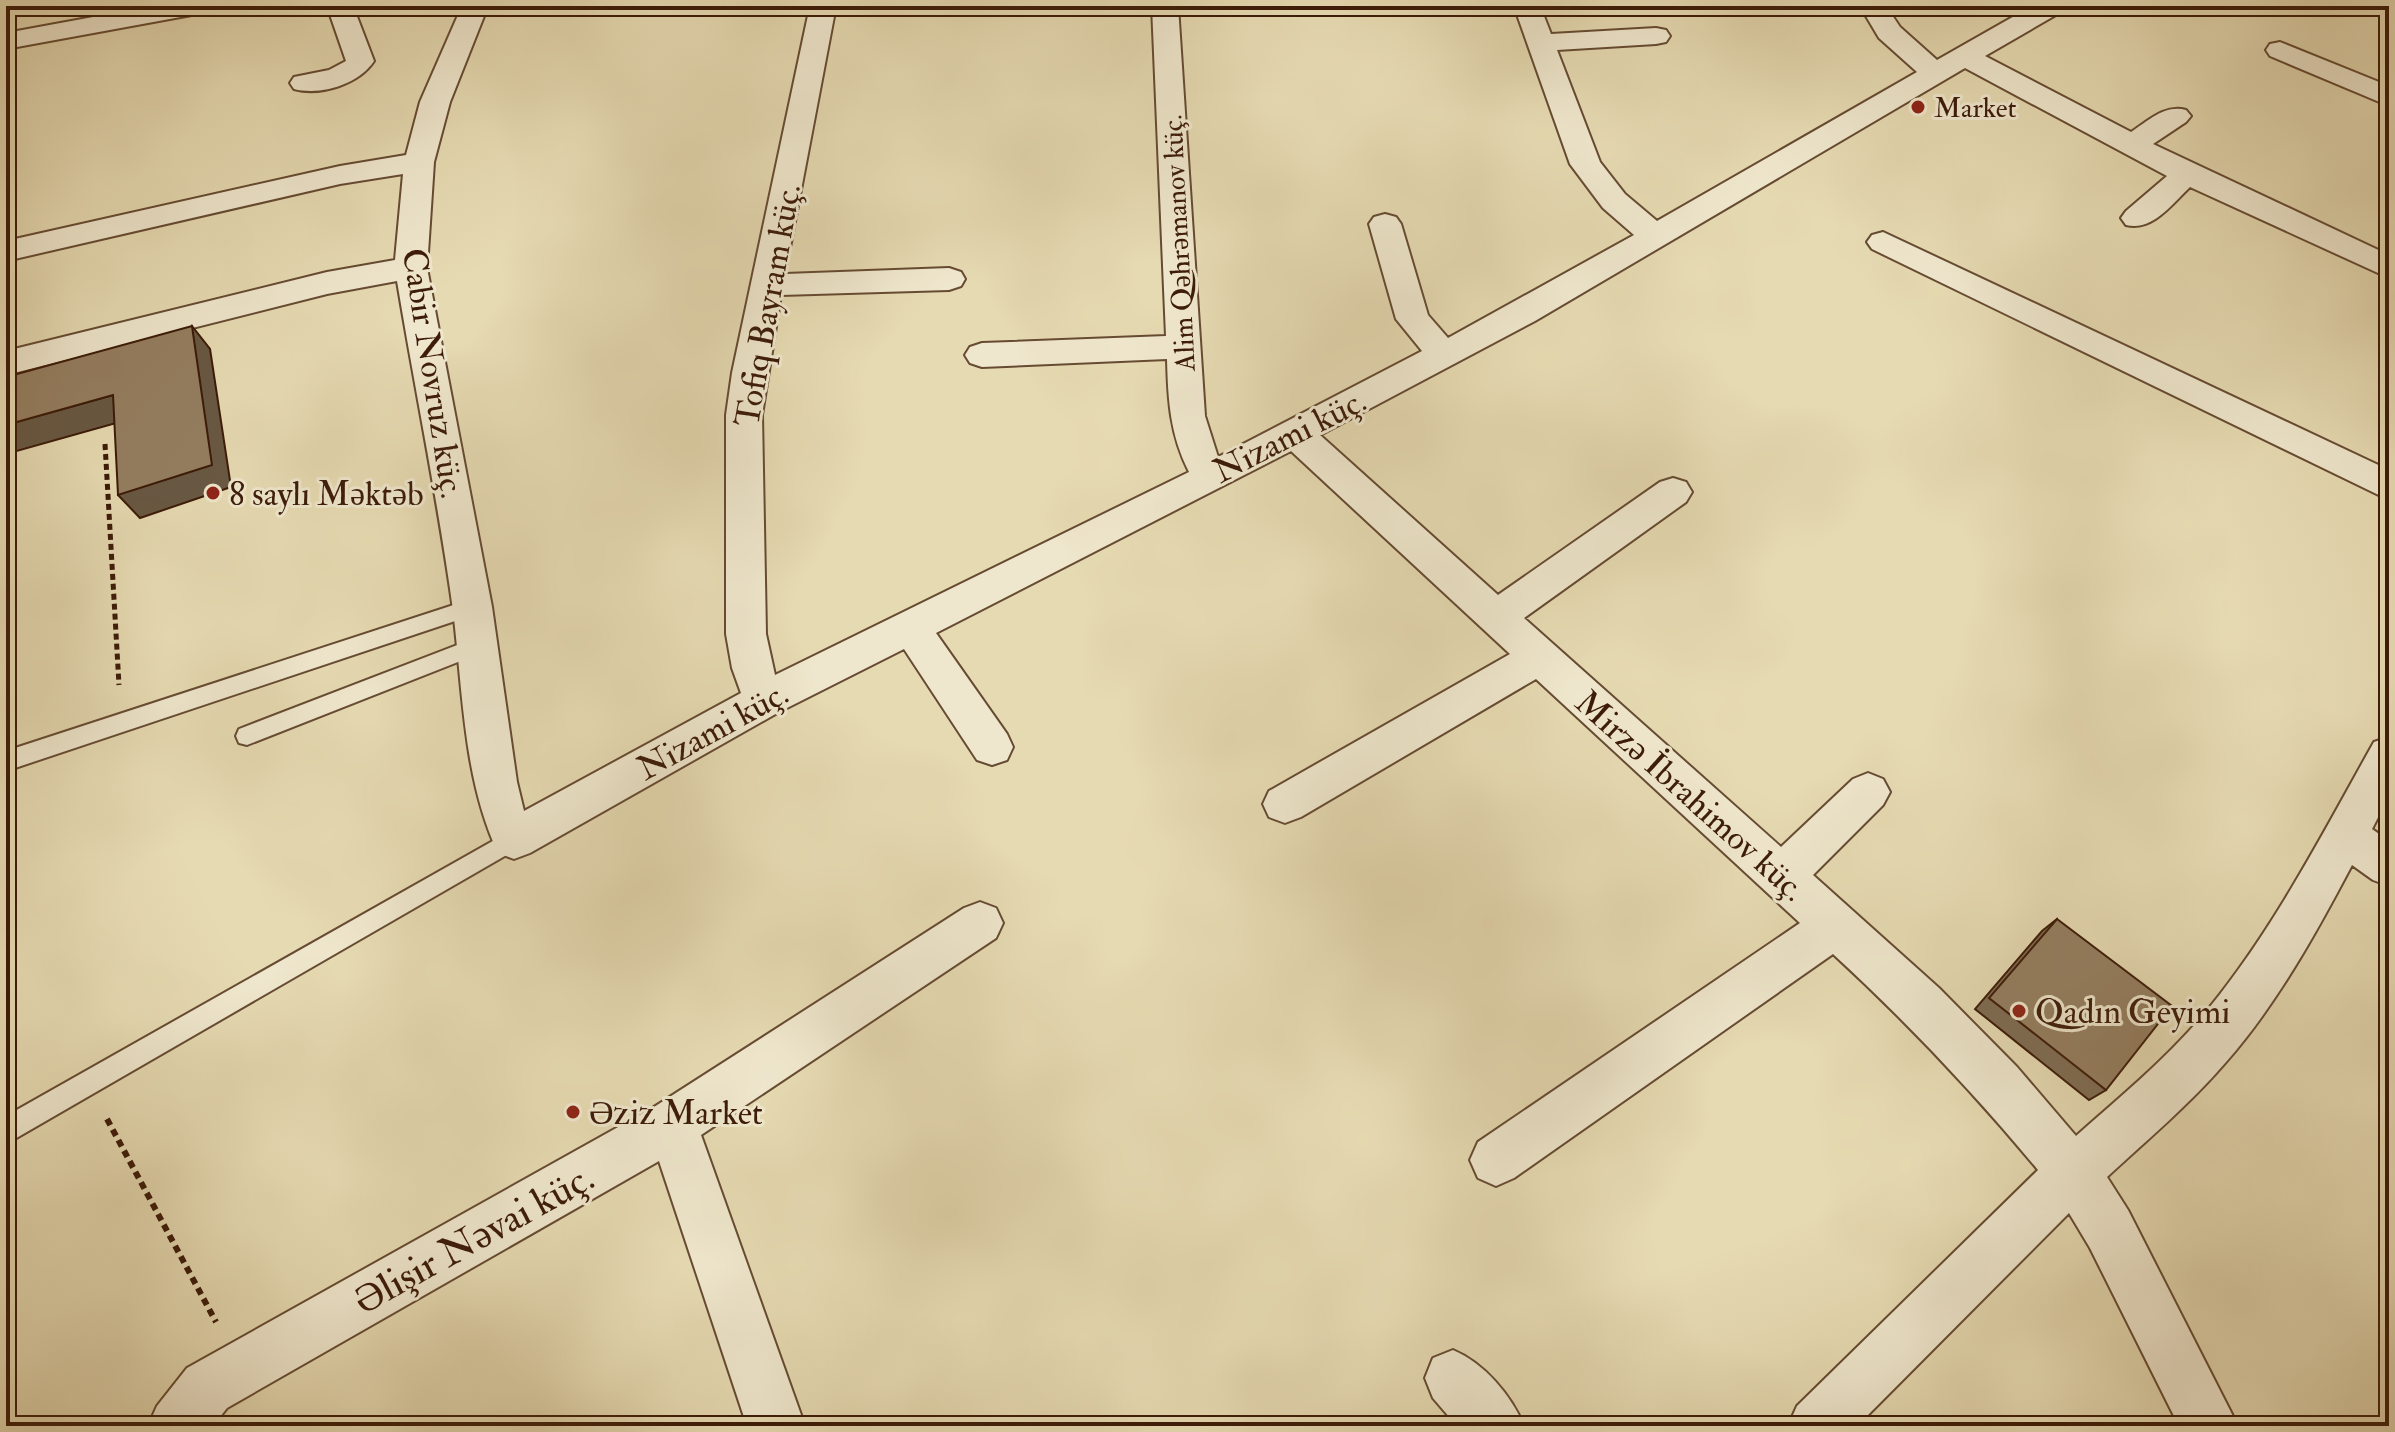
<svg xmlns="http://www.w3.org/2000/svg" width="2395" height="1432" viewBox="0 0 2395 1432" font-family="'IM FELL Double Pica',serif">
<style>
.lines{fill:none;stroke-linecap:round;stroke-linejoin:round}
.lane-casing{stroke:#664b32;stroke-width:4}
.street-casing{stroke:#664b32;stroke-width:4}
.path-far1{stroke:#3c1b08;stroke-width:5;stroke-dasharray:6 4;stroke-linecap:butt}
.path{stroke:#3c1b08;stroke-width:6;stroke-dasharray:7 5;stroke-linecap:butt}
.lane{fill:#efe7cd;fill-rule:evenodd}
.street{fill:#efe7cd;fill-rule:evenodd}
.wall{fill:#7f6c53;stroke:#3c1b08;stroke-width:2}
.shaded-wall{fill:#685843;stroke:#3c1b08;stroke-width:2}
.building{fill:#947e60;stroke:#3c1b08;stroke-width:2}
.poi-dot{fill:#8f2418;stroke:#efe7cd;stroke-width:3}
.labels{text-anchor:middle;stroke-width:6;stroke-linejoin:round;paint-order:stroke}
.far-poi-label{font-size:28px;fill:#3c1b08;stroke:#efe7cd;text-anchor:start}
.far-street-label{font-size:28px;fill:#3c1b08;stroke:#efe7cd}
.street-label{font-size:34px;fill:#3c1b08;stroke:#efe7cd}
.poi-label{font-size:34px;fill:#3c1b08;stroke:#efe7cd;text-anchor:start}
.near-street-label{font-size:40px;fill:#3c1b08;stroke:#efe7cd}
</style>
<rect width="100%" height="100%" fill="#e6dab2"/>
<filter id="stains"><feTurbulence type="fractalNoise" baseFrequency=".0025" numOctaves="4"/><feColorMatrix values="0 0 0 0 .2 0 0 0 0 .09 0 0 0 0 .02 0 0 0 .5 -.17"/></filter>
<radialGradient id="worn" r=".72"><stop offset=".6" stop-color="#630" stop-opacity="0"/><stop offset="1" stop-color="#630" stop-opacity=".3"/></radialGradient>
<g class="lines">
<defs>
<g id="lane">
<polygon points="472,599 479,601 482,607 479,613 6,771 6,751"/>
<polygon points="478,637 486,639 489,645 486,651 247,745 239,743 236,736 239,729"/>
<polygon points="514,829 522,832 526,839 522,846 6,1144 6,1116"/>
</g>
<g id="street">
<polygon points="153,6 210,6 207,12 197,14 6,49 6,33"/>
<path d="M327,6h26l21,55c-15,23 -53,35 -80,28l-4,-6 4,-6 35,-7 17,-9z"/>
<path d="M462,6h26l-38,96 -16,60 -7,106 65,339 25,175 7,29 217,-118 -9,-25 -6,-34v-219l6,-42 78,-367h26l-51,268 164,-6 12,4 4,7 -4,7 -12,4 -168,5 -19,120 4,219 9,41 414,-203c-19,-37 -21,-72 -22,-113l-185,8 -12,-4 -5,-8 5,-8 12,-4 184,-7 -14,-330h26l27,410 13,41 204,-106 -26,-32 -27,-95 5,-7 11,-3 11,3 5,7 27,91 20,23 186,-103 -31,-27 -33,-44 -56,-158h26l11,28 105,-6 10,2 4,6 -4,6 -10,2 -99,6 43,112 25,32 32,27 260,-149 -38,-34 -19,-32h26l14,21 37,33 95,-54h32l-3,6 -76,44 146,76c17,-11 34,-28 55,-22l5,6 -5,6 -33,22 236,111v23l-199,-91c-18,17 -38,45 -64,38l-5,-7 5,-7 41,-35 -202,-108 -430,253 -215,114 178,160 162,-113 13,-4 13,4 6,10 -6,10 -162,116 257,229 72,-68 15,-6 15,6 7,13 -7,13 -70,70 126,113 78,79 59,69c46,-41 94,-80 133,-128 66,-81 114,-175 165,-266l15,-5v59l-17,33 17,12v45l-16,-6 -21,-15c-36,68 -75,139 -126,197 -36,42 -79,78 -119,115l21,33 110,216h-59l-89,-178 -21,-35 -212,213h-69l9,-20 241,-236c-64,-77 -131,-148 -205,-216l-319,224 -18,8 -18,-8 -8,-18 8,-18 322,-219 -264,-244 -235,138 -16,6 -16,-6 -6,-13 6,-13 241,-137 -219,-203 -355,182 71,101 6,13 -6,13 -15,5 -15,-5 -73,-111 -125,63 -249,141 -16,6 -16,-6c-35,-75 -35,-162 -45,-243 -15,-110 -38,-220 -56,-329l-70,13 -321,81v-24l321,-79 68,-12 8,-86 -63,10 -334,77v-20l334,-75 66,-11 14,-53z"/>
<polygon points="2280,42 2389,86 2389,106 2270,56 2266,50 2270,44"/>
<polygon points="1883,232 2389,470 2389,500 1872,249 1867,242 1872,235"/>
<polygon points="980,902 996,908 1003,923 996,938 701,1135 805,1426 747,1426 659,1161 227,1408 213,1426 148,1426 157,1406 187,1368 654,1107 964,908"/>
<path d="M1453,1350c31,13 58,45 71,76h-67l-24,-28 -8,-20 8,-20z"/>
</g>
</defs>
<use href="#lane" class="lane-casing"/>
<use href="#street" class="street-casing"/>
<polyline class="path-far1" points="105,444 119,685"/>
<polyline class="path" points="107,1119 216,1322"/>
<use href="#lane" class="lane"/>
<use href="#street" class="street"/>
</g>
<polygon class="wall" points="2057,919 2106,1090 2089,1100 1975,1009 2042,931"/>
<g class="shaded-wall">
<polygon points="192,326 210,349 231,487 140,518 118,495"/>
<polygon points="113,395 134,418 6,454 6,425"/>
</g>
<g class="building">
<polygon points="192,326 212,465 118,495 113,395 6,425 6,377"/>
<polygon points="2057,919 2172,1006 2106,1090 1989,998"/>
</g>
<g class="poi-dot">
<circle cx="1918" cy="107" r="8"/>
<circle cx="213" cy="493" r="8"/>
<circle cx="2019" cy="1011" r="8"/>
<circle cx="573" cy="1112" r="8"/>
</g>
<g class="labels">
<g class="far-poi-label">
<text x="1934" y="117">Market</text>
</g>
<g class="far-street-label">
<text transform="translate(1178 243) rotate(-93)" y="10">Alim Qəhrəmanov küç.</text>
</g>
<g class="street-label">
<text transform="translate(767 305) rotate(-80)" y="12">Tofiq Bayram küç.</text>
<text transform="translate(434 373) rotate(81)" y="12">Cabir Novruz küç.</text>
<text transform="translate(1289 435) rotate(-27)" y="12">Nizami küç.</text>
<text transform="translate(712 730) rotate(-29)" y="12">Nizami küç.</text>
<text transform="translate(1691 795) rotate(42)" y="12">Mirzə İbrahimov küç.</text>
</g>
<g class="poi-label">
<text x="229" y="505">8 saylı Məktəb</text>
<text x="2035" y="1023">Qadın Geyimi</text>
<text x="589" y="1124">Əziz Market</text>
</g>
<g class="near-street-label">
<text transform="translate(473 1238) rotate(-29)" y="14">Əlişir Nəvai küç.</text>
</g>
</g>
<rect width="2395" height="1432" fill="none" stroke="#e6dab2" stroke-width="32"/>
<rect x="8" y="8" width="2379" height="1416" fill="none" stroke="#3c1b08" stroke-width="4"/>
<rect x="16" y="16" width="2363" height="1400" fill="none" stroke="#3c1b08" stroke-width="2"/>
<rect width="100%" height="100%" filter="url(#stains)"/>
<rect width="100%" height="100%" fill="url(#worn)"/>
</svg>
